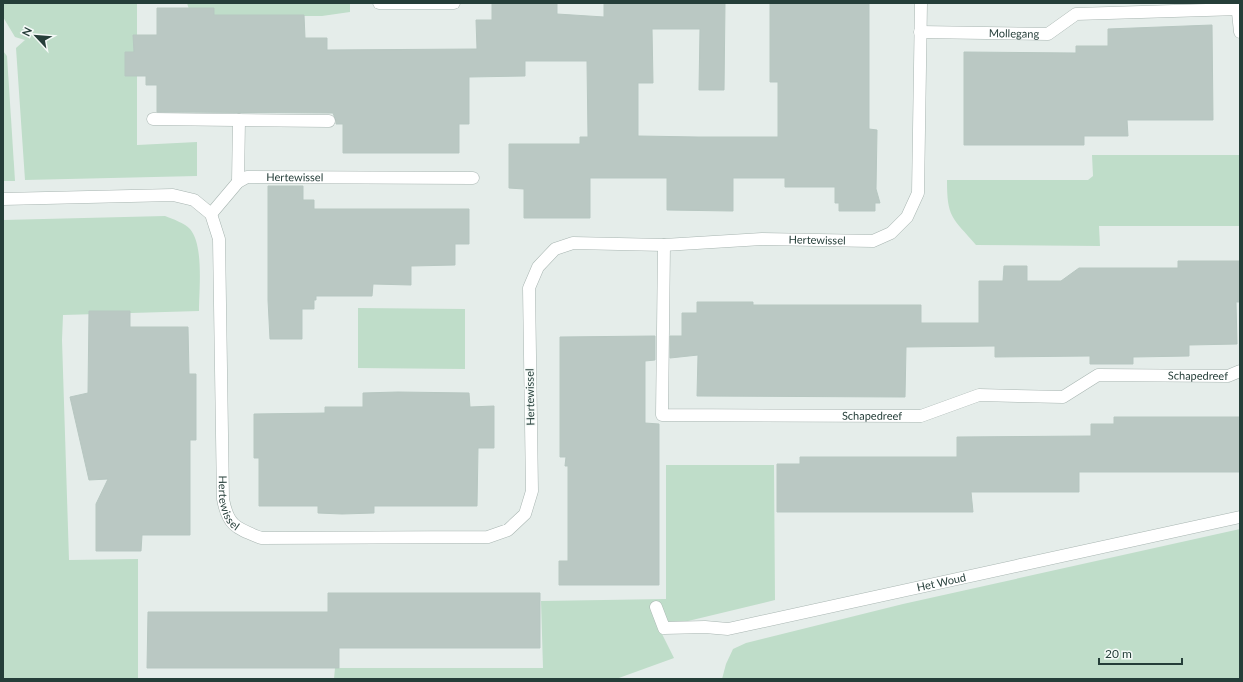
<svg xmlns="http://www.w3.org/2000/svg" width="1243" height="682" viewBox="0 0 1243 682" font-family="Lato,sans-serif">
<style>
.green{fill:#bfddc9}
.building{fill:#bac8c3;stroke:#b7c7c1}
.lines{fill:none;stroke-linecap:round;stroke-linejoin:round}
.minor-casing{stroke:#a8b5b1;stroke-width:13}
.minor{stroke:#fff;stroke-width:12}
.labels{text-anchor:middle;stroke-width:3;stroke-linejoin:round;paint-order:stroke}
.street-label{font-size:11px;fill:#253e39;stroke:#f5faf8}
</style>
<rect width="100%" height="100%" fill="#e5edea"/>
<g class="green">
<polygon points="3,3 161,3 137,4 137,145 197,142 197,176 25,180 16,48 25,40 15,37 3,17"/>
<polygon points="187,3 350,3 350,12 322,16 191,16"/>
<polygon points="3,51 7,56 15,181 3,181"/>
<path d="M1092,155h148v71h-141l1,20 -124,-1c-24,-28 -29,-27 -29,-65h141l5,-4z"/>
<path d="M165,216c8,3 19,7 25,13 14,16 9,61 9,82l-136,4 -1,25 7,220 69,-1v120h-135v-459z"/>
<polygon points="358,308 465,309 465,369 358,368"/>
<polygon points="666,465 774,465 775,600 659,628 674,658 616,679 334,679 335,668 543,668 541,601 666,599"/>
<polygon points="1240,529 1240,679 722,679 726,664 733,649 746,643 903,604"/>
</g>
<g class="building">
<polygon points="492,3 557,3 557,14 604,17 604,3 725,3 724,90 699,90 700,29 652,29 653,83 638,83 638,136 698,137 778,137 778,82 770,82 770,3 869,3 869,129 877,130 876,189 880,203 875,203 875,211 839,211 839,203 835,203 835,187 785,187 785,178 733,178 733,211 667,210 667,178 590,178 590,218 524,218 524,189 509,188 509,144 580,144 580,137 588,137 587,61 525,61 525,76 469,77 469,124 459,124 459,153 343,153 343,124 336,124 336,121 333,113 157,112 157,85 146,85 146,76 125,76 125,52 134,52 133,35 157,35 157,8 214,8 214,15 304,15 305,38 327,38 327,50 477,49 476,20 492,20"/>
<polygon points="1212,25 1213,120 1127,120 1128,136 1084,136 1084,145 964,145 964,52 1076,53 1076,46 1108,46 1108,29"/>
<polygon points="268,186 303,186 303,200 314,200 314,209 469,209 469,244 455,244 455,265 411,266 411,285 373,284 372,296 316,296 316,300 314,300 314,309 302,309 302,339 270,339 268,300"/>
<polygon points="1178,261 1240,261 1240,302 1236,302 1237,344 1189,345 1189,356 1133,357 1133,364 1090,364 1090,356 995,357 995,346 906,347 905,397 697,396 698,355 670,358 670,336 682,336 682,313 697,313 697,302 753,302 753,305 921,305 921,323 979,323 979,281 1003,281 1004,266 1027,266 1027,281 1061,281 1079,268 1178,268"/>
<polygon points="89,311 130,311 130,327 188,327 189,374 196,374 196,440 190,440 190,535 142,535 141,551 96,551 96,504 108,479 89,480 70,397 88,393"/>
<polygon points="655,336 655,360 645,361 645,423 659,424 659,585 559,585 559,561 568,561 568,466 565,466 566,457 560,457 560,337"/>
<polygon points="398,392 469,393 470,407 494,406 494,448 478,448 477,506 374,506 374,513 342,514 318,513 318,506 259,506 259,458 254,458 254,414 325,413 325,407 363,407 363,393"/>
<polygon points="1114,417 1240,417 1240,472 1079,472 1079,492 971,492 973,512 777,512 777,464 800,464 800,457 957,457 957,437 1091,436 1091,424 1114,424"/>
<polygon points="328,593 540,593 540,648 339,648 339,668 147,668 148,612 328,612"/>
</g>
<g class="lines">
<defs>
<g id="minor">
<polyline points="379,3 454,3"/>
<polyline points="1237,3 1240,32"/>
<path id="s1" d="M920,32l128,2 28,-20 163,-5"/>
<polyline points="153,119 329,121"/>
<polyline points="238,182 239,120"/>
<path id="s2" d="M3,199l170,-4 21,5 17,14 8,25 4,260c5,27 13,29 38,39l227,-1 20,-7 17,-16 7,-23 -3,-203 9,-21 17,-18 18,-6 91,2 98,-6 111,2 18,-8 16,-16 11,-24 3,-190"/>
<path id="s3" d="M211,214l27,-32 9,-5 226,1"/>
<path id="s4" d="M664,245l-2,170 259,1 58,-21 84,2 35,-22 130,1 12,-5"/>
<path id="s5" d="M656,607l8,21 41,-1 23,2 512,-112"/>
</g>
</defs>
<use href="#minor" class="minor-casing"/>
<use href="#minor" class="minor"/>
</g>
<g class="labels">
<g class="street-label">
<text dy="4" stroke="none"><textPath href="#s1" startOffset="94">Mollegang</textPath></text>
<text dy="4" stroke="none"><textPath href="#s3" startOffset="100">Hertewissel</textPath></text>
<text dy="4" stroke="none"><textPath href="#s2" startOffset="1368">Hertewissel</textPath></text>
<text dy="4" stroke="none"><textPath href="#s4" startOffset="716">Schapedreef</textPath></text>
<text transform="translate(530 397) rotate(-91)" y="4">Hertewissel</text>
<text dy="4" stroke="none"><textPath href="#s4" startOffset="380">Schapedreef</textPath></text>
<text dy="4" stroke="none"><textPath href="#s2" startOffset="505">Hertewissel</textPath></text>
<text dy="4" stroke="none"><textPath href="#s5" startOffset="305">Het Woud</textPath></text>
</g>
</g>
<rect width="1243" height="682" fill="none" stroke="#253e39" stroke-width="8"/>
<g transform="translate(36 36) rotate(296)" stroke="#f5faf8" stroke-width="3" paint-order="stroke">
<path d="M0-3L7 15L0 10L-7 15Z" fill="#253e39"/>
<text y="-6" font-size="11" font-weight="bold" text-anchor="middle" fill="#253e39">N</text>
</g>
<path d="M1099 658v6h83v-6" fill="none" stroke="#253e39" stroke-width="2"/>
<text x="1105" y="658" font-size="12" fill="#253e39" stroke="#f5faf8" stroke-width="3" paint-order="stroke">20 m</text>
</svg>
